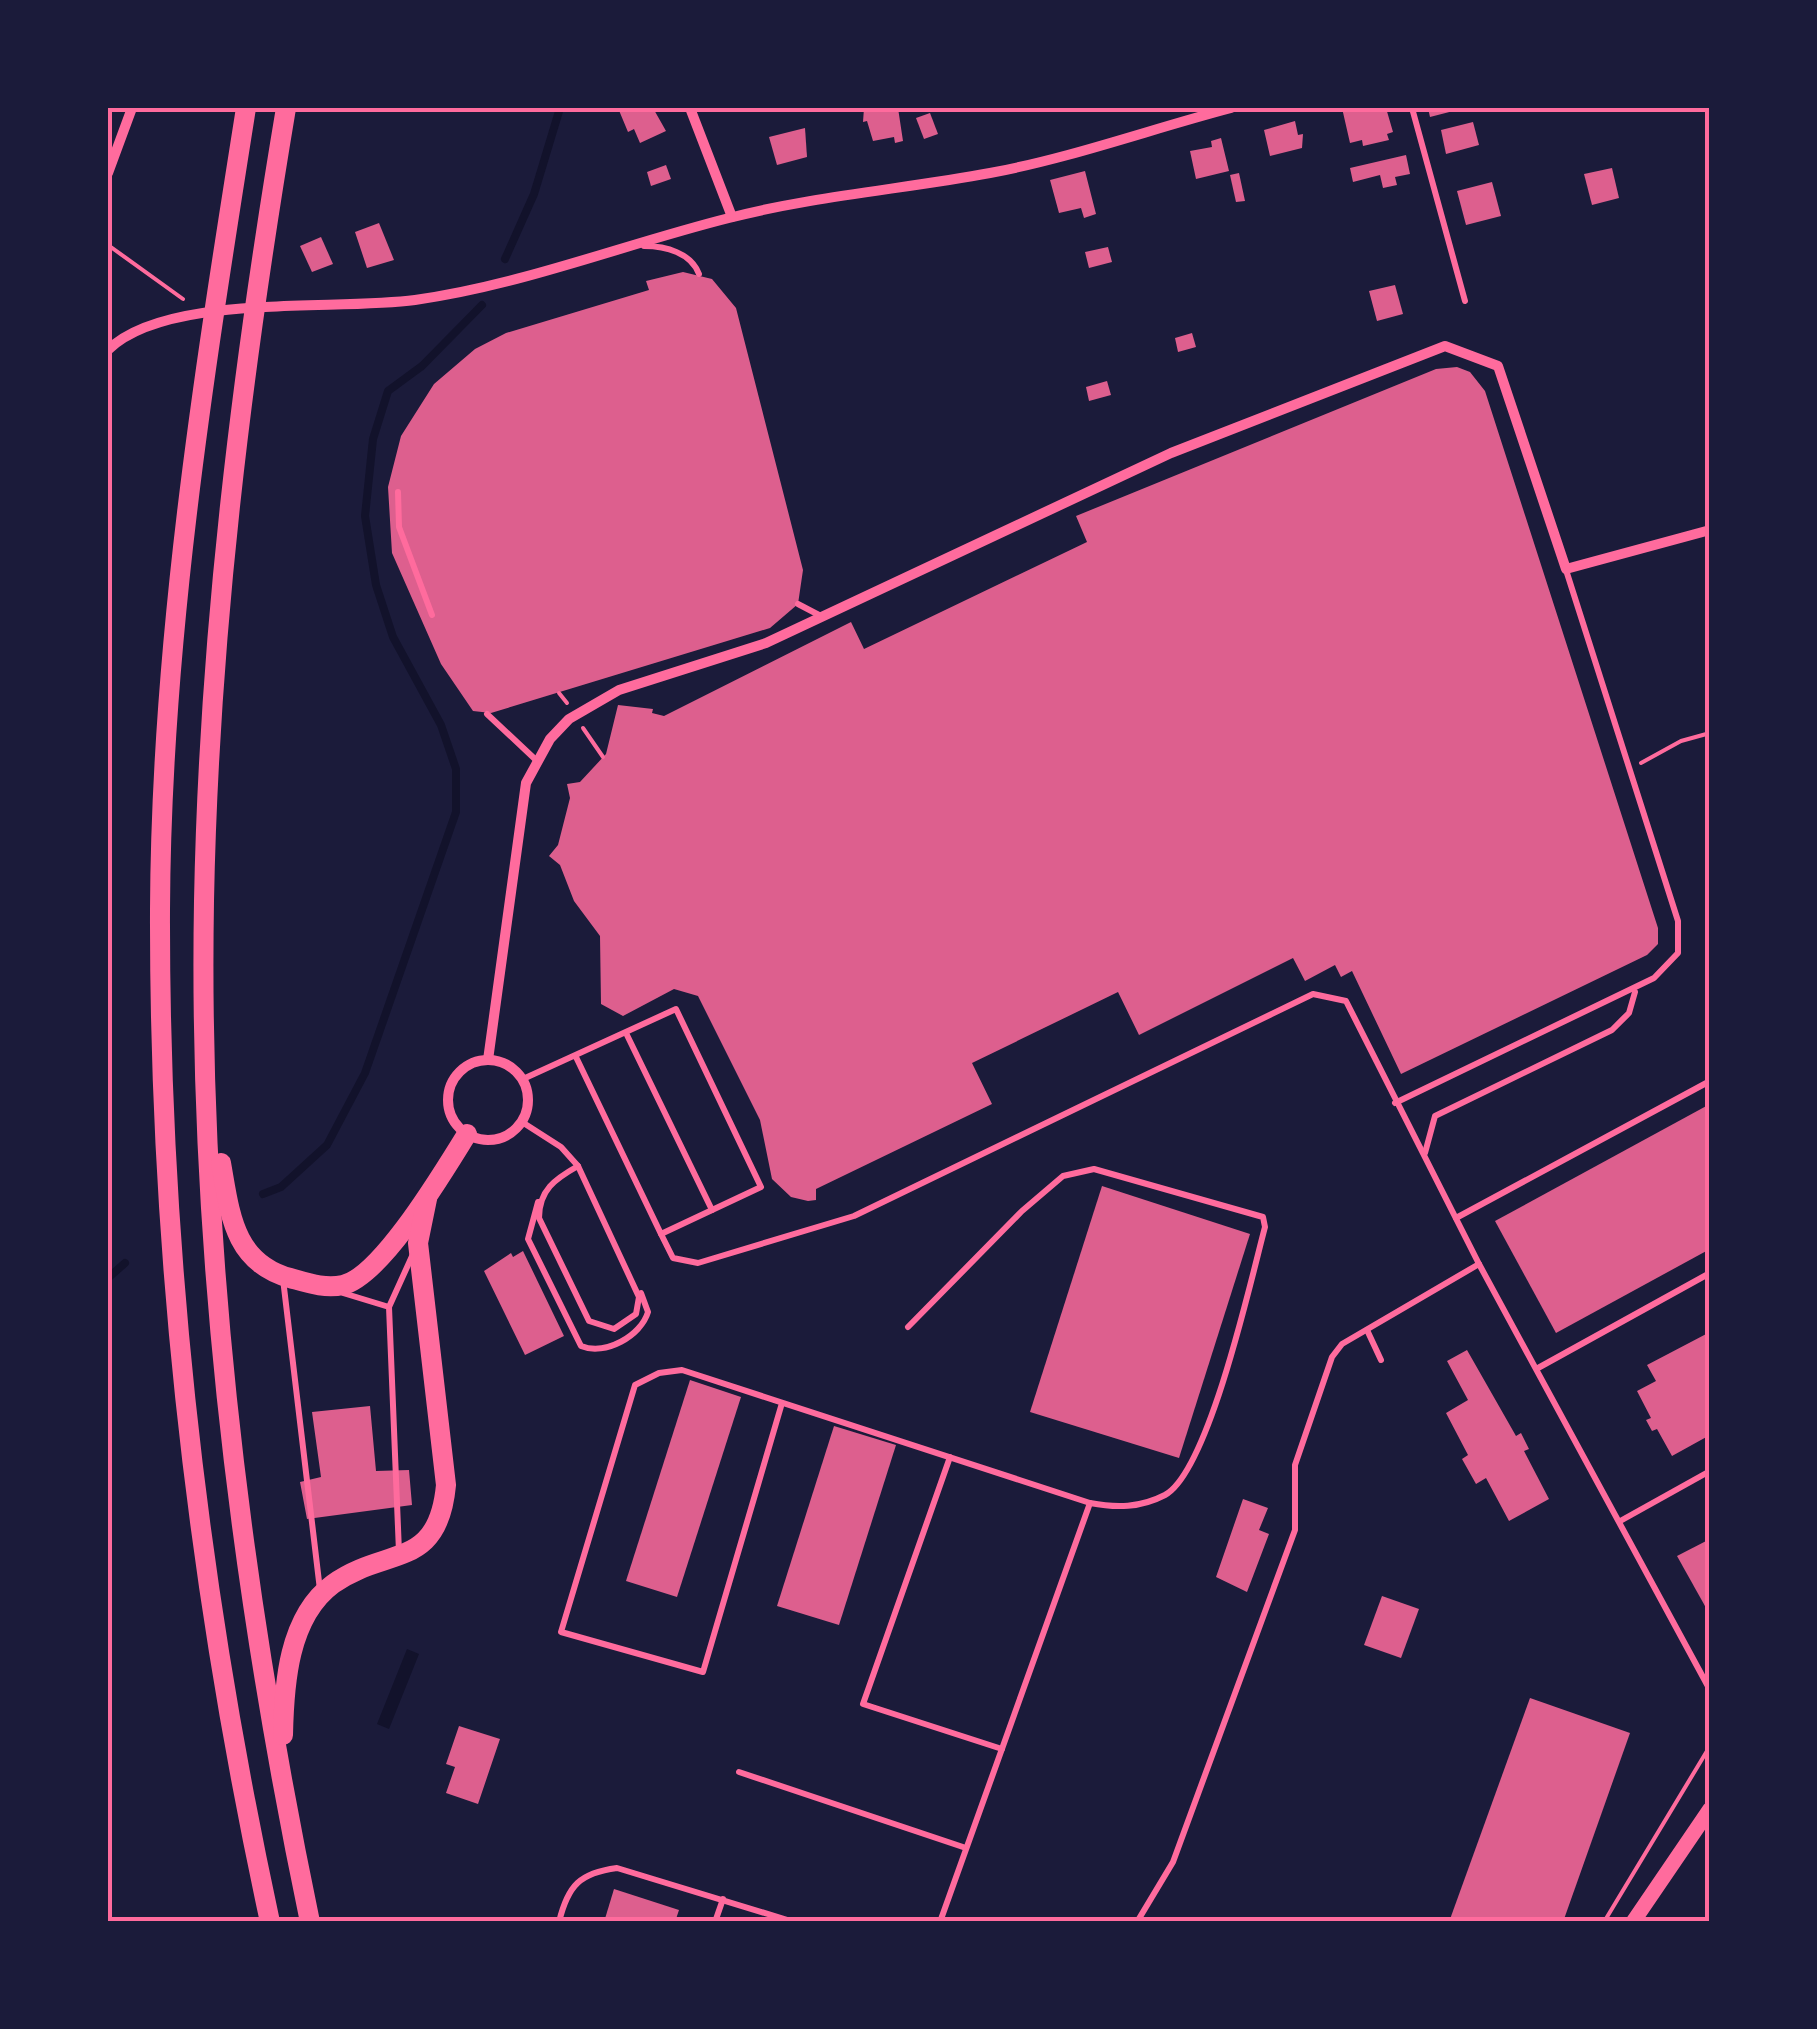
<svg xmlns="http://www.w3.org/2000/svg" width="1817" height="2029" viewBox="0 0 1817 2029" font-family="'DM Sans',sans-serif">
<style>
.water{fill:#12122b}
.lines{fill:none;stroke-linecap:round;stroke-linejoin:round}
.stream{stroke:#12122b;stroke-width:8}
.building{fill:#dd5f8e}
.path{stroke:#ff6b9d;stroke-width:4}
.service{stroke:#ff6b9d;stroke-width:6}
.minor{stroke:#ff6b9d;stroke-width:10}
.tertiary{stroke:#ff6b9d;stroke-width:15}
.trunk{stroke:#ff6b9d;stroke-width:20}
.neatline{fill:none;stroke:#ff6b9d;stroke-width:4}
</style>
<rect width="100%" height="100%" fill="#1b1b3a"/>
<polygon class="water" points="407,1649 419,1654 389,1729 377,1724"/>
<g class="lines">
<g class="stream">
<polyline points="505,259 534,194 560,108"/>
<polyline points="263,1194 281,1187 327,1145 365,1073 456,812 456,769 441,725 393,637 376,585 365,516 373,439 388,391 422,366 482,305"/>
<polyline points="108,1278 125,1263"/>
</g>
</g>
<g class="building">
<polygon points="618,108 653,108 666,131 640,143 634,129 628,132"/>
<polygon points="864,108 898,108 903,141 895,143 894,137 873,141 867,121 863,122"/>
<polygon points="1342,108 1386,108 1393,132 1387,134 1389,140 1363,146 1362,140 1350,143"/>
<polygon points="1428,108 1461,108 1461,109 1430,117"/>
<polygon points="930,113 938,134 924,139 916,118"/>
<polygon points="1295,121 1298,135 1303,134 1302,148 1270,156 1264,130"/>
<polygon points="1473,122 1479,145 1446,154 1441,130"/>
<polygon points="805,128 807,157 777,165 769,137"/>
<polygon points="1221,138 1229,171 1196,179 1190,151 1212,147 1211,141"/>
<polygon points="1406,155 1410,174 1395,177 1397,185 1383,188 1380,175 1353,182 1350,168"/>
<polygon points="666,165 671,179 651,186 647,172"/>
<polygon points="1612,168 1619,198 1592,205 1584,174"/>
<polygon points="1085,171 1096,214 1084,218 1081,208 1059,213 1050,180"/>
<polygon points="1239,173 1245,201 1236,202 1230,175"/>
<polygon points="1492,182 1501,216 1466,225 1457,191"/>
<polygon points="379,223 394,260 367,268 355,232"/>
<polygon points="321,237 333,264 312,272 300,246"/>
<polygon points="1108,247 1112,262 1089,268 1085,252"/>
<polygon points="683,272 712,279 736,308 803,570 798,604 770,628 491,713 473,711 441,664 392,553 388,487 401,436 434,384 475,349 506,333 649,290 646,281"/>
<polygon points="1395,285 1403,314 1377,321 1369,291"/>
<polygon points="1192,333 1196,347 1178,352 1175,338"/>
<polygon points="1457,367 1470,372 1485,391 1658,928 1658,944 1647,955 1401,1074 1352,971 1341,977 1335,965 1305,981 1293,958 1139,1035 1118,992 972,1063 992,1104 816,1189 816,1200 808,1201 791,1197 772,1179 760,1120 698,996 674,989 623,1016 601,1004 600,936 574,901 560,865 549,856 558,845 570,798 567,784 580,782 606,754 618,705 653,709 652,713 664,716 851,622 864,649 1087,542 1076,516 1436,369"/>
<polygon points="1107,381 1111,395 1089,401 1086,387"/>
<polygon points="1710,1104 1710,1249 1556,1333 1495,1221"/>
<polygon points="1102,1186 1250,1234 1179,1458 1030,1412"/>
<polygon points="523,1251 564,1336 525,1355 484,1271 511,1253 513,1257"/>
<polygon points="1710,1332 1710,1435 1672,1456 1657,1429 1652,1431 1646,1420 1651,1418 1637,1391 1656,1381 1647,1365"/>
<polygon points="1467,1350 1516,1436 1521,1433 1529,1449 1524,1451 1549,1499 1509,1521 1486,1478 1476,1484 1462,1459 1468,1455 1446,1413 1468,1400 1447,1361"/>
<polygon points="690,1380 741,1397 677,1597 626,1581"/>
<polygon points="370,1406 376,1471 409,1470 412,1505 307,1519 300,1482 321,1477 312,1412"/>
<polygon points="834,1426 896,1445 839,1625 777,1606"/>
<polygon points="1243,1499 1268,1508 1259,1530 1269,1534 1247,1592 1216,1577"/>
<polygon points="1710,1539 1710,1615 1677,1556"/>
<polygon points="1382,1596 1419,1609 1401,1658 1364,1645"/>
<polygon points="1530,1698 1630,1733 1563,1922 1449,1922"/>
<polygon points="459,1726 500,1739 478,1804 446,1793 455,1767 446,1764"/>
<polygon points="614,1889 679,1910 675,1922 604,1922"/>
</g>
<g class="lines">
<g class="path">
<polyline points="108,245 183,299"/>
<polyline points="559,693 567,703"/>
<polyline points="583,728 603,757"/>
<polyline points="1641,763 1681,741 1710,733"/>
<polyline points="1604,1922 1710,1746"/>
</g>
<g class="service">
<polyline points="1412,108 1465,301"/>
<path d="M644,246c22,0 47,7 55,28"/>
<polyline points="398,492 399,527 432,615"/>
<polyline points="798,604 819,615"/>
<polyline points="487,714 536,760"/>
<polyline points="626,1033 712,1210"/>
<polyline points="523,1079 676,1009 761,1187 661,1234 576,1057"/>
<polyline points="1395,1103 1654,978 1678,953 1678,921 1566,570"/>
<polyline points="522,1122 561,1147 578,1166"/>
<polyline points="1425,1153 1435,1116 1612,1030 1629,1013 1635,992"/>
<path d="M578,1166l61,131 -3,17 -22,15 -25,-8 -50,-103c0,-28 16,-39 39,-52z"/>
<path d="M538,1202l-10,37 53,107c24,10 60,-10 67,-34l-7,-19"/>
<polyline points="1456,1218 1710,1081"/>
<polyline points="661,1234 673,1258 698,1263 854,1216 1313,994 1346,1001 1479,1264 1710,1690"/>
<polyline points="283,1279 320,1590"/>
<polyline points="343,1293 389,1307 399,1552"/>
<polyline points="389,1307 413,1254"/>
<path d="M908,1327l114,-116 41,-35 31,-7 169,48 2,10c-14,52 -56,244 -100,268 -25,13 -49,13 -75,8l-150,419"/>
<polyline points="1367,1330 1381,1360"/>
<polyline points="1538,1368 1710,1273"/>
<polyline points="782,1403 703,1672 561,1632 635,1385 659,1373 682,1370 1090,1503"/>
<polyline points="950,1457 863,1704 1002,1749"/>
<polyline points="1622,1520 1710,1471"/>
<polyline points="739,1772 966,1848"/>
<path d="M559,1922c9,-37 21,-49 58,-54l177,54"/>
<polyline points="715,1922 723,1899"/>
<polyline points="1137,1922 1173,1862 1295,1530 1295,1465 1332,1357 1342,1344 1479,1264"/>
</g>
<g class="minor">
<polyline points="690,108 732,217"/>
<polyline points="108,173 132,108"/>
<path d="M108,350c58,-57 225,-39 307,-50 107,-15 210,-56 314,-82 85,-22 175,-29 261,-45 81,-15 161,-44 241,-65"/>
<polyline points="488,1060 526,783 550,739 569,719 619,690 766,643 1171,453 1445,346 1498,366 1566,569 1710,530"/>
<circle cx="488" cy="1100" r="40"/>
</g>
<polyline class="tertiary" points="1633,1922 1710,1809"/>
<g class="trunk">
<path d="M246,108c-42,265 -85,533 -86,802 -1,340 38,680 110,1012"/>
<path d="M286,108c-44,262 -77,526 -82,793 -6,342 36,686 106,1021"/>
<path d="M221,1163c9,50 12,99 69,115 18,5 35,11 53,7 39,-9 102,-116 124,-151"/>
<path d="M283,1735c1,-50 5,-118 50,-151 53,-38 105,-13 113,-99l-28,-242 9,-44"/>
</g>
</g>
<rect width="1817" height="2029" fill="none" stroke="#1b1b3a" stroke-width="220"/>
<rect x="110" y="110" width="1597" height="1809" class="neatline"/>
</svg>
